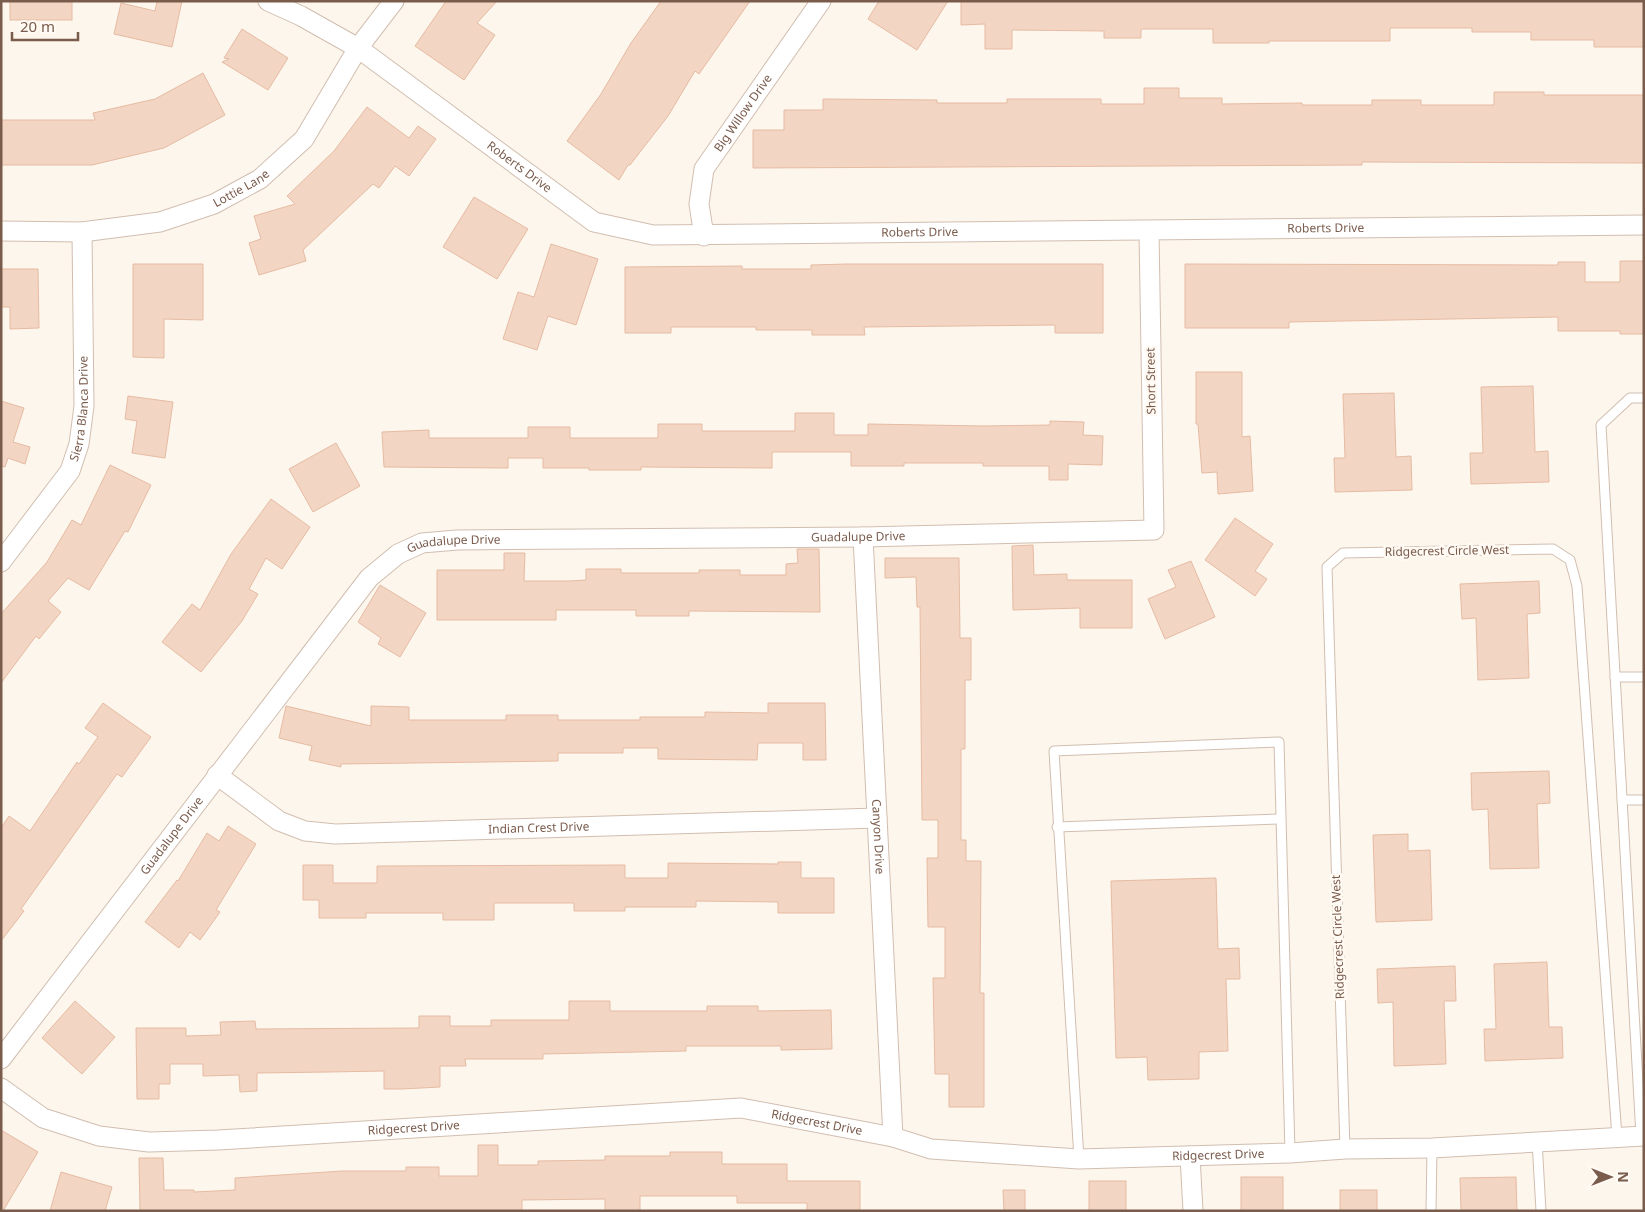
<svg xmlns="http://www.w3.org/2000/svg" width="1645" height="1212" viewBox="0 0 1645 1212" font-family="'Noto Sans',sans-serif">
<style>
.building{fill:#f3d5c3;stroke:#e6bba3}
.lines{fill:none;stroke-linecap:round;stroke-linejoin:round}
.lane-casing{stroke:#d1beb0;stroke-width:11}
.street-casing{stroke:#d1beb0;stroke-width:21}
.lane{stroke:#fff;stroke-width:9}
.street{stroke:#fff;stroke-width:19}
.labels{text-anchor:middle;stroke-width:5;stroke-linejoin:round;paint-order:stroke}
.street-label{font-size:12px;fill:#7a5c4d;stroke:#fffaf3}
</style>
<rect width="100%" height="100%" fill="#fdf6ec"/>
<g class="building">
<rect x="10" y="1" width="62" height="19"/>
<polygon points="157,1 182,1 172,47 114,34 121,3 155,11"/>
<polygon points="446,1 497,1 477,23 495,35 464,80 415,46"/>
<polygon points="661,1 750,1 699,74 695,71 668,116 630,165 628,165 619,180 567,141 601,94 631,43"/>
<polygon points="879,1 948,1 917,50 868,19"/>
<polygon points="961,1 1644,1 1644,47 1594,47 1594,40 1531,40 1531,32 1472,32 1472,28 1390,28 1390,41 1269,41 1269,43 1213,43 1213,29 1141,29 1141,38 1104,38 1104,31 1012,30 1012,49 985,49 985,24 961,25"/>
<polygon points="242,29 288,58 268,90 222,62 229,59 224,58"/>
<polygon points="203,73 225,115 164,148 92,165 1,165 1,120 95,120 93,113 155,99"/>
<polygon points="1144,88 1179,88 1179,98 1222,98 1222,104 1302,103 1302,105 1372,105 1372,100 1421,100 1421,105 1494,105 1494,92 1544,92 1544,95 1644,95 1644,163 1362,162 1362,165 753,168 753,130 784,130 784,110 823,110 823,99 937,100 937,103 1007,103 1007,99 1101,99 1101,104 1144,104"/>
<polygon points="367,107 409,138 418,126 436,139 409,176 395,166 379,188 373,184 303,250 306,261 259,275 249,243 261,239 254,216 295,204 287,196 334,151"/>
<polygon points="474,197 528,229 497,279 443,247"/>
<polygon points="551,244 598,259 576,325 548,316 537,350 503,339 518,292 534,297"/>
<polygon points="1620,261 1644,261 1644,334 1620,334 1620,331 1558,331 1558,317 1289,322 1289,328 1185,328 1185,264 1558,265 1558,262 1585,262 1585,282 1620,282"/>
<polygon points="133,264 203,264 203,320 164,319 164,358 133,357"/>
<polygon points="847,264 1103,264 1103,333 1055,333 1055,325 864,327 865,335 812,335 812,330 756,330 756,327 671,327 671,333 625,333 625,267 742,266 742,269 811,269 811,265"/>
<polygon points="1,269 38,269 39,328 10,329 10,307 1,307"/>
<polygon points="1196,372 1242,372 1242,437 1250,436 1253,491 1218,494 1217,472 1202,473 1198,424 1196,424"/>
<polygon points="1533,386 1535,452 1548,451 1549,482 1471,484 1470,453 1483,453 1481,387"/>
<polygon points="1394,393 1396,457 1411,456 1412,490 1335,492 1334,458 1345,458 1343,394"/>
<polygon points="128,396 173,402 165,458 132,453 137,421 125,419"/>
<polygon points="1,401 24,408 13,442 30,447 25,464 8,458 5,467 1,466"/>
<polygon points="795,413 834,413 834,435 868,435 868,424 983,426 1050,425 1050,421 1084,422 1083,435 1103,436 1102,465 1068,464 1068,480 1049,480 1049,466 983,466 983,463 904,463 904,466 851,466 851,452 772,452 772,468 641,467 641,470 589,470 589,468 543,468 543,458 508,458 508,468 384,467 382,432 429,430 429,438 528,438 528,427 570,427 570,438 658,438 658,424 702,424 702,431 795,431"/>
<polygon points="336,443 360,486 313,512 289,469"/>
<polygon points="110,465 151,485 128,532 125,531 89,590 68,578 48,601 61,612 39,639 36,636 1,683 1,614 47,562 72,520 81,525"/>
<polygon points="271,499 310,527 282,569 266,558 249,589 258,594 242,621 201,672 162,642 192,604 200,610 231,554"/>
<polygon points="1235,518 1273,544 1255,571 1267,579 1255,596 1205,560"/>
<polygon points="1033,545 1034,575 1067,574 1067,580 1132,580 1132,628 1080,628 1080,608 1013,610 1012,546"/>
<polygon points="797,549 819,549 820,612 689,611 689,616 636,616 636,610 556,610 556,620 437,620 437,570 504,570 504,553 525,553 524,581 570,581 586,580 586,569 621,569 621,573 699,573 699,570 740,570 740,575 786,575 786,564 798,563"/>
<polygon points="885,558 959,558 960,638 971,638 971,680 965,680 965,749 961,749 961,840 966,840 966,861 981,861 980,993 984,993 984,1107 949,1107 949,1074 935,1074 933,978 945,978 945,927 928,927 927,858 938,858 938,820 922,820 920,607 917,607 916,577 885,578"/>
<polygon points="1191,561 1215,617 1165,639 1148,599 1176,587 1168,570"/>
<polygon points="1539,581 1540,613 1527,614 1529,678 1478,680 1476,618 1462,619 1460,584"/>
<polygon points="380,585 426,613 400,657 378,644 381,638 358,622"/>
<polygon points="103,703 151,737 122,777 117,774 21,909 24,911 1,941 1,828 9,816 30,831 77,762 79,764 98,737 85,728"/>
<polygon points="768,703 825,703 826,760 803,760 803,743 758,743 757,760 658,759 658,748 623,748 623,753 558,753 558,761 341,764 341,767 309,760 312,746 279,738 286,706 371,726 371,706 409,707 409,720 506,720 506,715 558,715 558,720 640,720 640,717 705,717 705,712 768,713"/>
<polygon points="1549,771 1550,803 1537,804 1539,868 1490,869 1488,809 1472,810 1471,773"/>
<polygon points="228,826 256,844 216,910 220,912 200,940 190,932 179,948 145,922 177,880 178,881 207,833 219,841"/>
<polygon points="1408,834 1408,851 1430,850 1432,920 1376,922 1373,835"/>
<polygon points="778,862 801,862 801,878 834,878 834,913 778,913 778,902 696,901 696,907 625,907 625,911 574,911 574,903 494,903 494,920 443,920 443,913 366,913 366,918 319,918 319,900 303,900 303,865 333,865 333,883 377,883 377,866 625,865 625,878 668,878 668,863 778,864"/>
<polygon points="1216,878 1218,949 1239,948 1240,979 1226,979 1228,1051 1199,1052 1199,1079 1148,1080 1147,1057 1116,1058 1111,881"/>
<polygon points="1547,962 1549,1027 1562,1027 1563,1058 1485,1061 1484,1029 1496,1029 1494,964"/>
<polygon points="1455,966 1456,1001 1444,1001 1446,1064 1394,1066 1393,1002 1378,1003 1377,969"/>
<polygon points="75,1001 115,1037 82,1074 42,1038"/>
<polygon points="569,1001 610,1001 610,1011 707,1011 707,1006 758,1006 758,1011 831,1010 832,1049 781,1050 781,1046 686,1046 686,1051 543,1054 543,1059 465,1059 466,1066 440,1066 440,1087 402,1089 384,1089 384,1071 328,1072 257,1073 257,1091 240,1092 239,1075 203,1076 203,1064 170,1064 170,1084 159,1084 159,1099 137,1099 136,1028 186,1028 186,1036 221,1035 220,1022 255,1021 256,1029 419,1028 419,1016 450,1016 450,1026 491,1026 491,1020 569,1020"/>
<polygon points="1,1130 38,1152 3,1211 1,1211"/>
<polygon points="478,1145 498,1145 498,1165 538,1165 538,1161 605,1160 605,1156 670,1156 670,1152 722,1152 722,1164 787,1164 787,1181 860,1181 860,1211 807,1211 807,1203 737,1203 737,1196 640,1196 640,1211 605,1211 605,1199 522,1200 522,1211 140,1211 139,1158 163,1158 164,1190 194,1190 194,1192 235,1190 235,1178 342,1171 406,1171 406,1167 439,1167 439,1176 478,1176"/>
<polygon points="61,1172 112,1187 105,1211 50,1211"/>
<rect x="1241" y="1177" width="42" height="34"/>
<polygon points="1516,1177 1517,1211 1461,1211 1460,1178"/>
<rect x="1089" y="1181" width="37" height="30"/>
<polygon points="1003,1190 1025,1190 1025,1211 1004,1211"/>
<rect x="1340" y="1190" width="37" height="21"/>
</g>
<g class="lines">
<defs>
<g id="lane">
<polyline points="1615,677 1644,677"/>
<polyline points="1622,800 1644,800"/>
<polyline points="1057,827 1280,819"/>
<polyline points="1641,1136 1601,425 1630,398 1644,398"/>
<polyline points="1537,1141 1541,1211"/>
<polyline points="1345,1149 1327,567 1343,553 1553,549 1570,560 1577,586 1617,1137"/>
<polyline points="1079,1159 1054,751 1279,742 1290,1153"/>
<polyline points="1431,1211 1432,1148"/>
</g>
<g id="street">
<path id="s1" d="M268,1l33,15 57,32 236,174 59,13 991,-10"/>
<path id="s2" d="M1,231l81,1 78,-10 54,-18 46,-25 44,-40 54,-91 36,-47"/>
<path id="s3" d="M704,236l-5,-32 5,-35 117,-168"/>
<path id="s4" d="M863,537l30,600"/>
<path id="s5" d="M1,562l69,-91 9,-27 5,-38 -2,-174"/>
<path id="s6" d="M217,775l62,46 26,10 30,3 542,-16"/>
<path id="s7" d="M1,1059l368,-481 29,-24 24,-11 35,-3 406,-3 291,-7 -5,-298"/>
<path id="s8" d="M1,1088l42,30 56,18 50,6 69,-2 523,-32 152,29 38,12 148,10 211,-6 55,-4 87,-1 212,-12"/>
<polyline points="1190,1156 1193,1211"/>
</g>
</defs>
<use href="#lane" class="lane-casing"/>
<use href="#street" class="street-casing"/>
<use href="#lane" class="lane"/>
<use href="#street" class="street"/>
</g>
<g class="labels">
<g class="street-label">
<text dy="4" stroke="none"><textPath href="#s3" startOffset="136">Big Willow Drive</textPath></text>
<text dy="4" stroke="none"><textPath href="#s1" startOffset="302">Roberts Drive</textPath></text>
<text dy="4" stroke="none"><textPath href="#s2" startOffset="248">Lottie Lane</textPath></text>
<text dy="4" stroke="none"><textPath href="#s1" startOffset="1128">Roberts Drive</textPath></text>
<text dy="4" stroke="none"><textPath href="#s1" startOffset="722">Roberts Drive</textPath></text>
<text transform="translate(1151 381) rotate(-91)" y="4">Short Street</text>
<text dy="4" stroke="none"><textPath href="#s5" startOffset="178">Sierra Blanca Drive</textPath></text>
<text dy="4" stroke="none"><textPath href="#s7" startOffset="1106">Guadalupe Drive</textPath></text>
<text dy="4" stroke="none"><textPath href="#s7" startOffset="701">Guadalupe Drive</textPath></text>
<text transform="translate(1447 551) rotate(-1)" y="4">Ridgecrest Circle West</text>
<text dy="4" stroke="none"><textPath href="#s6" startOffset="339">Indian Crest Drive</textPath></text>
<text dy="4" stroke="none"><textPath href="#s7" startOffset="281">Guadalupe Drive</textPath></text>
<text dy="4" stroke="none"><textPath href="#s4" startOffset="300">Canyon Drive</textPath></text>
<text transform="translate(1338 937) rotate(-92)" y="4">Ridgecrest Circle West</text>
<text dy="4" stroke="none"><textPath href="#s8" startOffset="831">Ridgecrest Drive</textPath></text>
<text dy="4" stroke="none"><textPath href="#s8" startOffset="426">Ridgecrest Drive</textPath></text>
<text dy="4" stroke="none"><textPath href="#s8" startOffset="1236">Ridgecrest Drive</textPath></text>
</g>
</g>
<rect width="1645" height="1212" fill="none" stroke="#7a5c4d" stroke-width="5"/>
<g transform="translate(1610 1177) rotate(90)" stroke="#fffaf3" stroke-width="4" paint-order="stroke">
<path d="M0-4L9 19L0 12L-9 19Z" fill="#7a5c4d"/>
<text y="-8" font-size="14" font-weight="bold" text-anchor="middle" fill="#7a5c4d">N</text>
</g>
<path d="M12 32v8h66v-8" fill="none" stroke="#7a5c4d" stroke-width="2.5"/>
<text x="20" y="32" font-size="15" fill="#7a5c4d" stroke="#fffaf3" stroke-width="4" paint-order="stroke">20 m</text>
</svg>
